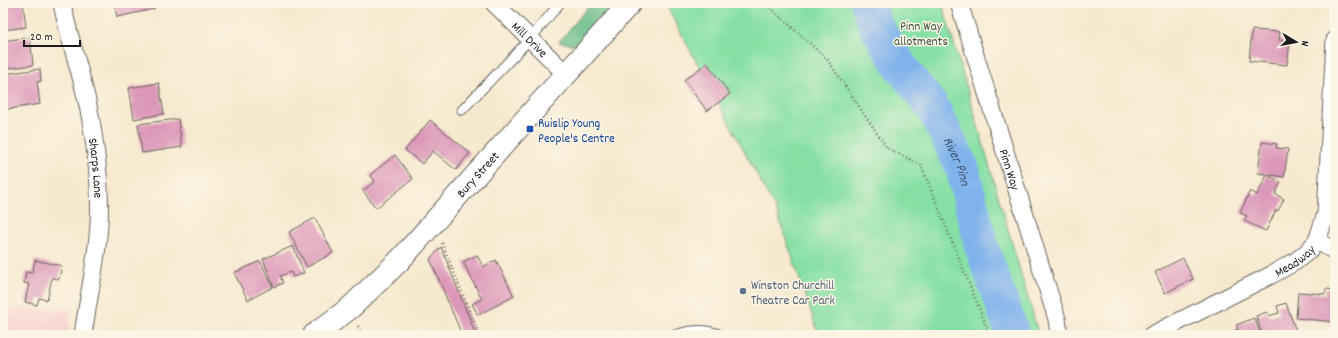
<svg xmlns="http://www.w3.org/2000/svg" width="1338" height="338" viewBox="0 0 1338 338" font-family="Dekko,sans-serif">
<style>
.built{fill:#f7d0ca}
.green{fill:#86e0a5;stroke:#517e60}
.forest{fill:#6cbe8a;stroke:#446d53}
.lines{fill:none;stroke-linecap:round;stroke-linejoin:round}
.river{stroke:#80b2ec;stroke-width:34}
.building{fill:#dc98b9}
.service-casing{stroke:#68645b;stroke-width:11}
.minor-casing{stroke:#68645b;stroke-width:19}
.primary-casing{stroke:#68645b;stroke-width:24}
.path{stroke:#68645b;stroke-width:2.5;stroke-dasharray:1 3;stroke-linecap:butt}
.service{stroke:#fff;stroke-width:9}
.minor{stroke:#fff;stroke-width:17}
.primary{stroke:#fff;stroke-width:22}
.transit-dot{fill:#1a4fb4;stroke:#fcf5e5;stroke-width:1.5}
.service-dot{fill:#5c6f8a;stroke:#fcf5e5;stroke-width:1.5}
.labels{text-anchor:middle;stroke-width:3;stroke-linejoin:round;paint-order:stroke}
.park-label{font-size:13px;fill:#3c5745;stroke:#fcf5e5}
.street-label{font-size:13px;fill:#1c1c1c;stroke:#fcf5e5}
.transit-label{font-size:13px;fill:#164399;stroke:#fcf5e5;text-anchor:start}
.service-label{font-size:13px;fill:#4e5e75;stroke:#fcf5e5;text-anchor:start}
.water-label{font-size:14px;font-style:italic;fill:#44586f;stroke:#fcf5e5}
</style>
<rect width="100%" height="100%" fill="#fcf5e5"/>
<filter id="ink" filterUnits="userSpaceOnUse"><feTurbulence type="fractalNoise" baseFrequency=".025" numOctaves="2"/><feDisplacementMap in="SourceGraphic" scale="8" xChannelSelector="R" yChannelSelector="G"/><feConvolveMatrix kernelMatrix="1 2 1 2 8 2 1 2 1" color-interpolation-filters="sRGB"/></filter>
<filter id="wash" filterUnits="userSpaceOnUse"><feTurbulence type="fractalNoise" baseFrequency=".012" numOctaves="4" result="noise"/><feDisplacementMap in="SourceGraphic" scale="16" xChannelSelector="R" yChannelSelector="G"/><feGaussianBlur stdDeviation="0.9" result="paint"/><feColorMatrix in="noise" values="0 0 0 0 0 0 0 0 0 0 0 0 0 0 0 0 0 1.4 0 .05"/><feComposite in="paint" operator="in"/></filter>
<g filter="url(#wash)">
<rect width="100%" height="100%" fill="#f6e9cf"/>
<polygon class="built" points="3,308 71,309 68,335 3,335"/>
<g class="green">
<polygon points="665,3 868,3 875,25 901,67 933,108 962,167 982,248 1013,335 819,335 776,210"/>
<polygon points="876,3 942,3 1037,329 1036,335 1021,335 989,246 969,165 940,106 908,65 883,23"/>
</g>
<polygon class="forest" points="591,3 615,3 582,46 559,42"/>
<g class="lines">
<path class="river" id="s1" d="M868,3l7,22 26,42 32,41 29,59 20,81 31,87"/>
</g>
<g id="blocks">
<g class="building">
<polygon points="3,3 23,3 26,27 3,30"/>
<polygon points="114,3 153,3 154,9 117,17"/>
<polygon points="1252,30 1280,32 1279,40 1290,42 1287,65 1249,61"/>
<polygon points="30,37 33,65 3,69 3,41"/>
<polygon points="707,63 730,94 707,111 684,80"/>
<polygon points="40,69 41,81 37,82 40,104 3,110 3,74"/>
<polygon points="159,83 164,114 134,119 129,88"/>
<polygon points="178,119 182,147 142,153 138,124"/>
<polygon points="430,120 470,153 456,170 433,151 422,164 405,150"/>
<polygon points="1262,142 1277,144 1276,148 1288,149 1284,177 1258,173"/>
<polygon points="395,155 413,179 376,208 363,191 375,181 370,175"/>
<polygon points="1267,175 1281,182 1275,194 1284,199 1278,211 1276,210 1266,231 1244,221 1247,216 1240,213 1250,191 1257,195"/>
<polygon points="315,218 333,253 307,267 289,232"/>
<polygon points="293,246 304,273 293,277 291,272 280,276 283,283 274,287 263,259"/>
<polygon points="441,247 476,335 462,335 430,259"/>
<polygon points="477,255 483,267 496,260 514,296 478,315 472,304 482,299 463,262"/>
<polygon points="1183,258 1193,279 1165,293 1155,272"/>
<polygon points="35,260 62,266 59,279 52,278 47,300 39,298 37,305 25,302 29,284 24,283 26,272 32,273"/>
<polygon points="260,261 273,287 248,300 234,273"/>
<polygon points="1326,289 1335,290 1335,322 1296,318 1298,292 1325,294"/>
<polygon points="1286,303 1296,331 1285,335 1262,335 1256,316 1267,312 1269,316 1279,313 1277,306"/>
<polygon points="1254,318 1261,335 1224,335 1238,329 1236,325"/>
</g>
</g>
</g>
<g filter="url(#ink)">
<use href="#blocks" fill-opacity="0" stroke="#68645b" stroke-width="1"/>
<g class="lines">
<defs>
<g id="service">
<polyline points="462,110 530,39 560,3"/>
<path d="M675,335c16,-5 30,-7 46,0"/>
</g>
<g id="minor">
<path id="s2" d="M62,3c8,42 24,82 30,124 5,31 9,65 7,97 -2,37 -11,74 -16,111"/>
<path id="s3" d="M494,3l73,72"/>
<path id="s4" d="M959,3l98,316 2,16"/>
<polyline points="1317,241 1335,251"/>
<path id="s5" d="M1152,335l119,-60 25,-14 11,-9 10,-11 9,-27 9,-174"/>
</g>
<g id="primary">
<path id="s6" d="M314,335l36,-27 49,-47 231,-258"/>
</g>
</defs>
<use href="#service" class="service-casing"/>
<use href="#minor" class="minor-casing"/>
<use href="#primary" class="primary-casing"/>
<g class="path">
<polyline points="765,3 827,59 887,148 921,165 990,335"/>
<polyline points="442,243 479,335"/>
<polyline points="358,326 362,335"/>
</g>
<use href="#service" class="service"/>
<use href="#minor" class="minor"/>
<use href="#primary" class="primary"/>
</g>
</g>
<rect class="transit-dot" x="526" y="125" width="8" height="8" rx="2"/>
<circle class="service-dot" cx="743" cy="291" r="4"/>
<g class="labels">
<g class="park-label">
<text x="921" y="30">Pinn Way<tspan x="921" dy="15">allotments</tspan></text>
</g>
<g class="street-label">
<text dy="5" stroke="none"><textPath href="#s3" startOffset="51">Mill Drive</textPath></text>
<text dy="5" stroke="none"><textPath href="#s2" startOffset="169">Sharps Lane</textPath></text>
<text dy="5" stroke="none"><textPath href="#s4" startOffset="174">Pinn Way</textPath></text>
<text dy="5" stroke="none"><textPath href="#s6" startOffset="230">Bury Street</textPath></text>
<text dy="5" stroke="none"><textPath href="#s5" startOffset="161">Meadway</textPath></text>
</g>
<g class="transit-label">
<text x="538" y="127">Ruislip Young<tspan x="538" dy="15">People's Centre</tspan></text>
</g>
<g class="service-label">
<text x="751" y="289">Winston Churchill<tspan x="751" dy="15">Theatre Car Park</tspan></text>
</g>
<g class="water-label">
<text dy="5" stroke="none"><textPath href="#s1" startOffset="183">River Pinn</textPath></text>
</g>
</g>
<rect width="1338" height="338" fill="none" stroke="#fcf5e5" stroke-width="16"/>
<g transform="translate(1296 42) rotate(100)" stroke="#fcf5e5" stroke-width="3" paint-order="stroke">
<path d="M0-3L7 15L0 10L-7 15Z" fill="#1c1c1c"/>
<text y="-6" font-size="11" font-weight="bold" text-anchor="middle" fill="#1c1c1c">N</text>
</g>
<path d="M24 40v6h56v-6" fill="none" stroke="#1c1c1c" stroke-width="2"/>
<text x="30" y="40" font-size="12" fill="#1c1c1c" stroke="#fcf5e5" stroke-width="3" paint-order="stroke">20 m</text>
</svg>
